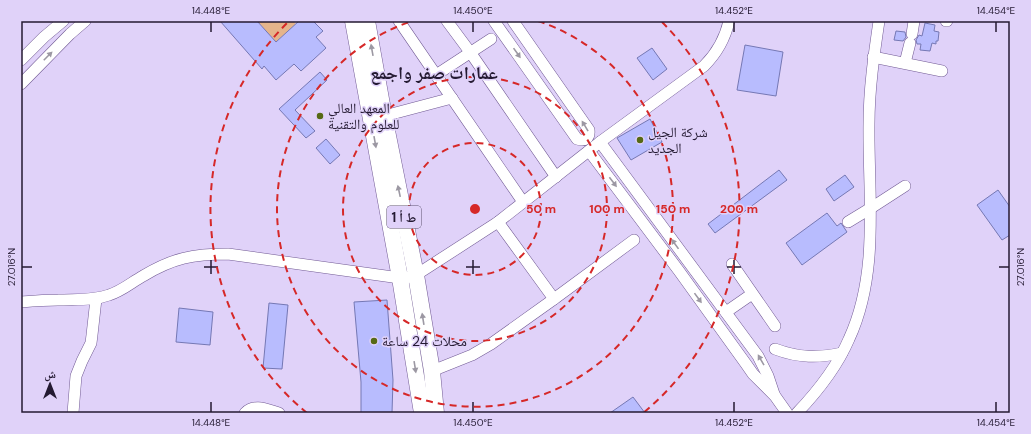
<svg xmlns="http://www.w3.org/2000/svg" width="1031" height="434" viewBox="0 0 1031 434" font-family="'DM Sans','Noto Naskh Arabic',sans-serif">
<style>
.green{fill:#e5b48b}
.building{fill:#b8bcfe;stroke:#7578b4}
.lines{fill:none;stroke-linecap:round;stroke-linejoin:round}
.minor-casing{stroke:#715a94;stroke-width:12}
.highway-casing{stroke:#715a94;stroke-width:17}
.minor{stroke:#fff;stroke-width:11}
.highway{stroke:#fff;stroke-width:16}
.oneway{fill:#9c98a3}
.ticks{fill:none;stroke:#241a32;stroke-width:1.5}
.ring{fill:none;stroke:#d62828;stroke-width:2;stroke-dasharray:7 5}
.poi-dot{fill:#566914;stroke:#e0d2f9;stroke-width:1.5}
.labels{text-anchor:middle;stroke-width:3;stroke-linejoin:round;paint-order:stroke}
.shield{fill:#e0d2f9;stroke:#5c516e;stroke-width:1}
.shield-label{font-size:13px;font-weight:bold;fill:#241a32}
.poi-label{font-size:14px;fill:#241a32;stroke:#e0d2f9;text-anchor:start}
.district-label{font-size:18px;font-weight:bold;fill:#241a32;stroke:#e0d2f9}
.centre{fill:#d62828;stroke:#e0d2f9;stroke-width:2}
.ring-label{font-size:12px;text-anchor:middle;font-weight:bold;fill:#d62828;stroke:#e0d2f9;stroke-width:3;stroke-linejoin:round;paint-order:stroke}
.neatline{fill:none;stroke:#241a32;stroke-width:1.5}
.ticks-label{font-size:10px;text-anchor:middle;fill:#241a32}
</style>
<rect width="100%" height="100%" fill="#e0d2f9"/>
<polygon class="green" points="257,21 293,21 296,24 276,42"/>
<g class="building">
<polygon points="220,21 257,21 276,42 299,21 313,21 323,31 316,37 326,48 301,71 294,64 276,80 264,66 262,69"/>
<polygon points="925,23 935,25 934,31 939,32 938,41 936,41 936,44 932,43 930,51 920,50 921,44 917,44 916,40 919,35 922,36"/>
<polygon points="896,31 905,32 906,37 903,41 894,40"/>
<polygon points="745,45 783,52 776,96 737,90"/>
<polygon points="652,48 667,69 653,80 637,58"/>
<polygon points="320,72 327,80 295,110 315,131 306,138 279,109"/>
<polygon points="650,119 662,142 631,160 617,138"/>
<polygon points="326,139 340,155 330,164 316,148"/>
<polygon points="779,170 787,180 715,233 708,224"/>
<polygon points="845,175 854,187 834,201 826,189"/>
<polygon points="998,190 1010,207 1010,235 1002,240 977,205"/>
<polygon points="827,213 837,226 841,223 847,232 802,265 786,243"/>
<polygon points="387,300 393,380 392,413 361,413 361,382 354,302"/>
<polygon points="269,303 288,305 282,369 263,368"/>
<polygon points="179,308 213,312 210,345 176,342"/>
<polygon points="633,397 645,413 610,413"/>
</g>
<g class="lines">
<defs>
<g id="minor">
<polyline points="399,21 523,202"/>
<polyline points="447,21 470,52 556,177"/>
<path d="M494,21l83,118c8,3 13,-1 12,-9l-76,-109"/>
<polyline points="946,21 947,21"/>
<polyline points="912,34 914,21"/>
<polyline points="873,57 942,71"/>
<polyline points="21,60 44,37 63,21"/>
<polyline points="905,63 910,43"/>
<polyline points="436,75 491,39"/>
<polyline points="21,84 70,34 85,21"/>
<polyline points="384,116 452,98"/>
<polyline points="600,142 758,356 768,376 774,394"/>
<polyline points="589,151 679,271 746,364 753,374 775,396 787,413"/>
<polyline points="498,222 554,299"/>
<polyline points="848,222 871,208 905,186"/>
<polyline points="732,264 775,326"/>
<path d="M21,302c12,-1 24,-2 37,-2 17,-1 35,1 51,-5 13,-4 23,-13 34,-19 30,-18 50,-22 85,-22l172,24h6l10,-3 82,-53 102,-80 104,-76c13,-13 21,-27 25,-45"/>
<polyline points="726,312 752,294"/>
<path d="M775,349c24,9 43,9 67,4"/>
<polyline points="432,371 472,355 491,344 554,299 634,240"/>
<polyline points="73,413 76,376 82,361 91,343 92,335 96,299"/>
<path d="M245,413c9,-10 23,-3 34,0"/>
<path d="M797,413c21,-22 40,-46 52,-74 31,-67 19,-144 20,-215 0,-35 5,-69 10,-103"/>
</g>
<g id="highway">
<polyline points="353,21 400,278 422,413"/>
<polyline points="367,21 384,116 416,275 432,371 436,413"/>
</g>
</defs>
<use href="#minor" class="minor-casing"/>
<use href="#highway" class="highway-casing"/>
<use href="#minor" class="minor"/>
<use href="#highway" class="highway"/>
</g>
<defs><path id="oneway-solid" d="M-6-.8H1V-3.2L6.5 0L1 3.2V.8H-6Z"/></defs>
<g class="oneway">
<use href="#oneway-solid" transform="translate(372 50) rotate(-100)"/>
<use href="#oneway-solid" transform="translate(517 53) rotate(55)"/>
<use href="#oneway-solid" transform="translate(48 56) rotate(-45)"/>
<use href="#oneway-solid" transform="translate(585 126) rotate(-121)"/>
<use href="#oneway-solid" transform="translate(375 142) rotate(80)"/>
<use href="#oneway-solid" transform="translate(613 182) rotate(53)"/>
<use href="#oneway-solid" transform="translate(399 191) rotate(-102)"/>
<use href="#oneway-solid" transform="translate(675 244) rotate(-126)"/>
<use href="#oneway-solid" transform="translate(698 298) rotate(54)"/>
<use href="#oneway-solid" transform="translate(423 319) rotate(-99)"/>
<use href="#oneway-solid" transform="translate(761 360) rotate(-120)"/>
<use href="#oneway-solid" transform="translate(415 367) rotate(81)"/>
</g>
<path class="ticks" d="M211,22v10M473,22v10M734,22v10M996,22v10M211,260v14M473,260v14M734,260v14M22,267h10M204,267h14M466,267h14M727,267h14M999,267h10M211,402v10M473,402v10M734,402v10M996,402v10"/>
<g class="ring">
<circle cx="475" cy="209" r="66"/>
<circle cx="475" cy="209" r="132"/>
<path d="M538 21A198 198 0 1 1 412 21"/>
<path d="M307 413A264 264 0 0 1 288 22M662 22A264 264 0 0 1 643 413"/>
</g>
<g class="poi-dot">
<circle cx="320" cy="116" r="4"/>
<circle cx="640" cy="140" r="4"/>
<circle cx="374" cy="341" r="4"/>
</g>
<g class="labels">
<rect class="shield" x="387" y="206" width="34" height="22" rx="3"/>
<g class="shield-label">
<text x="404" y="222">ط أ 1</text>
</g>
<g class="poi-label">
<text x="328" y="113">المعهد العالي<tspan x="328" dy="16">للعلوم والتقنية</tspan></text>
<text x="648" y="137">شركة الجيل<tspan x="648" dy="16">الجديد</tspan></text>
<text x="382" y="346">محلات 24 ساعة</text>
</g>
<g class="district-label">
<text x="434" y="79">عمارات صفر واجمع</text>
</g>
</g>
<circle cx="475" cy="209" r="6" class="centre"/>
<g class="ring-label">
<text x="541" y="213">50 m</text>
<text x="607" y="213">100 m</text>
<text x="673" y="213">150 m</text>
<text x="739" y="213">200 m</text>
</g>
<rect width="1031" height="434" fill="none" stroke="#e0d2f9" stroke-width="44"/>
<g transform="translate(50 384)" stroke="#e0d2f9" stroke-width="3" paint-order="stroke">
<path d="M0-3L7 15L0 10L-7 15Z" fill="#241a32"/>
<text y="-6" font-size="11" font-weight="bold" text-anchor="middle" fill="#241a32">ش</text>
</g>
<rect x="22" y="22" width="987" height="390" class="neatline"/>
<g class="ticks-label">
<text x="211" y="14">14.448°E</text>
<text x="473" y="14">14.450°E</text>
<text x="734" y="14">14.452°E</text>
<text x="996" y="14">14.454°E</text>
<text transform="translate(11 267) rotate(-90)" y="4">27.016°N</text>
<text transform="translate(1020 267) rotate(-90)" y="4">27.016°N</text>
<text x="211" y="426">14.448°E</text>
<text x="473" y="426">14.450°E</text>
<text x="734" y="426">14.452°E</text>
<text x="996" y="426">14.454°E</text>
</g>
</svg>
